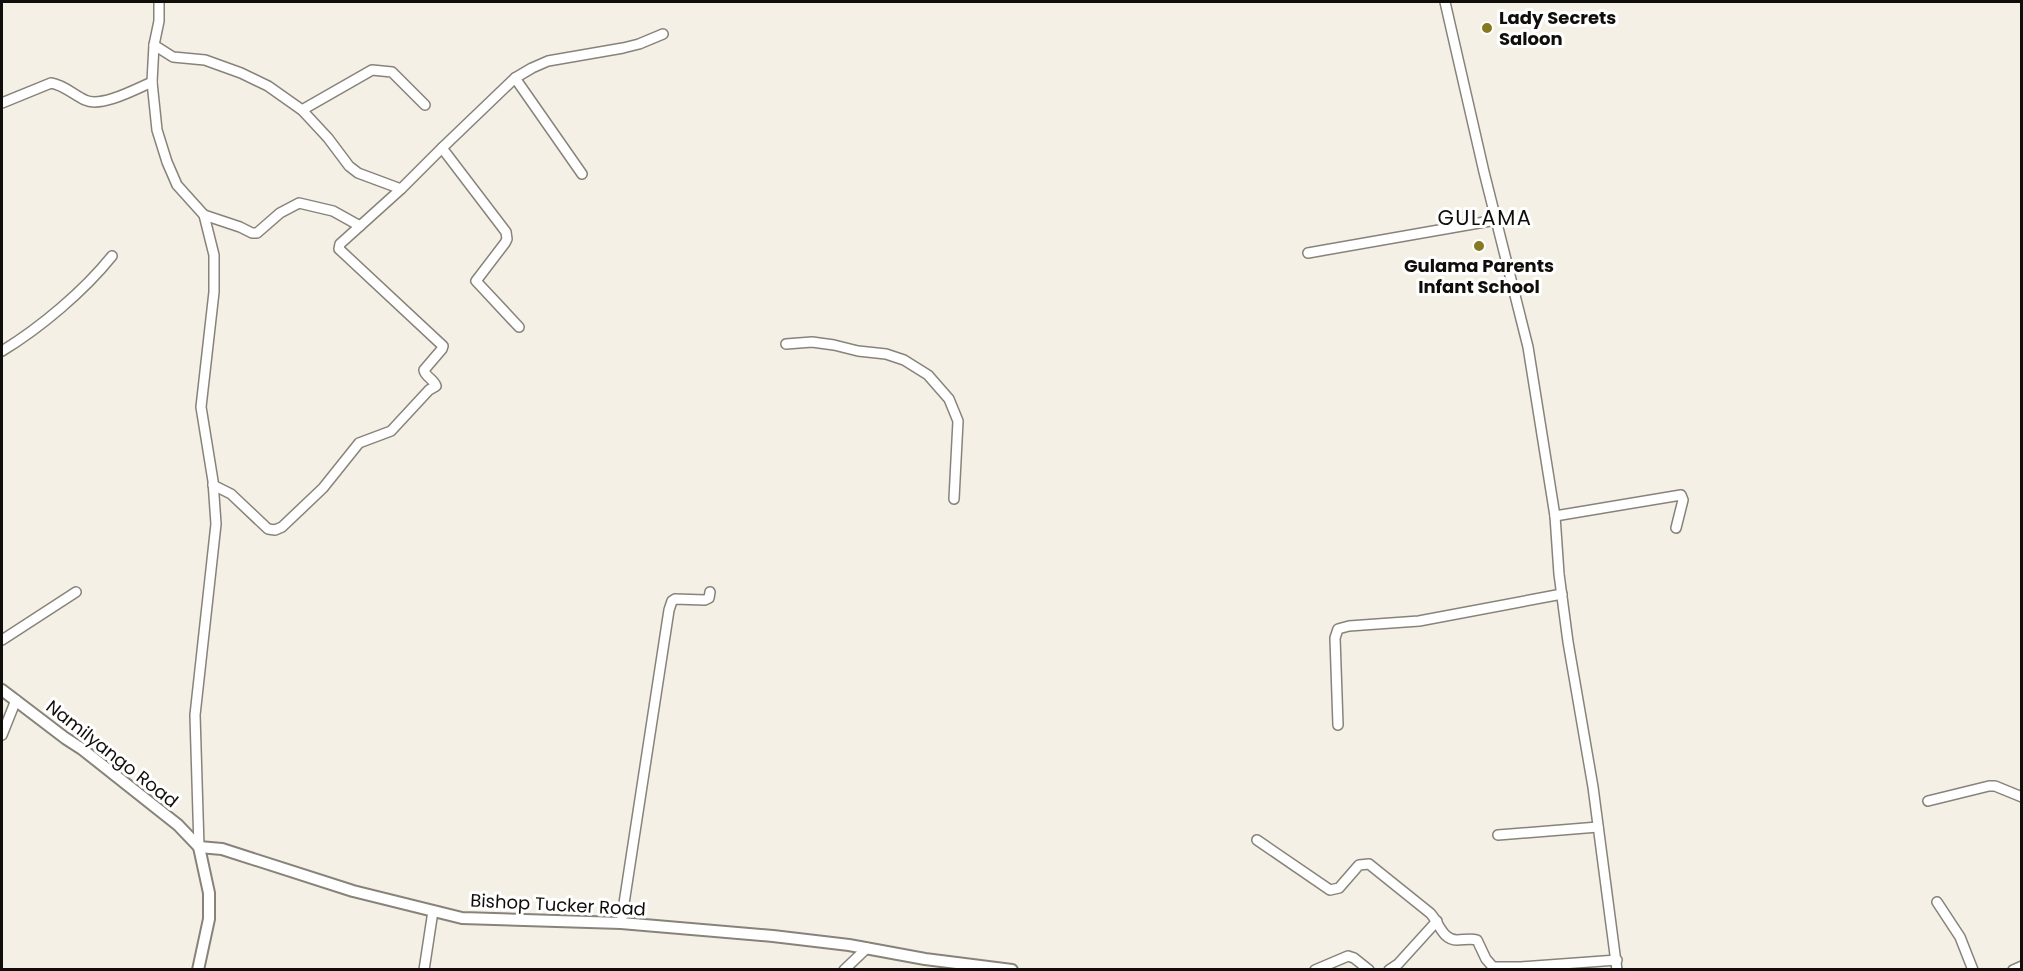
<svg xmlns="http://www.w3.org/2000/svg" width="2023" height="971" viewBox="0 0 2023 971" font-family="Poppins,sans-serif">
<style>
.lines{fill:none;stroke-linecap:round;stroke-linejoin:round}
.minor-casing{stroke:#88837a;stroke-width:12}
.major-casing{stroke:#88837a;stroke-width:14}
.minor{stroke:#fff;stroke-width:9}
.major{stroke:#fff;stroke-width:10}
.poi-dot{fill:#857a1f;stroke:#fff;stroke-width:2}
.labels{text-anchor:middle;stroke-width:6;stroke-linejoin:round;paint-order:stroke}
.poi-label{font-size:18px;font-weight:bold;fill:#100e0b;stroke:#fff;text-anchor:start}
.street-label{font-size:18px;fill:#100e0b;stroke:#fff}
.quarter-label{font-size:21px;letter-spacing:1.5px;fill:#100e0b;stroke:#fff}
</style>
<rect width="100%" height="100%" fill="#f5f0e5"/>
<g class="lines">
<defs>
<g id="minor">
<polyline points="159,2 159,21 154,45 152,82 157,130 167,162 177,185 204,215 214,255 214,292 201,407 213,481 216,524 195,715 199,847"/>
<polyline points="1445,2 1484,172 1528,347 1555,516 1559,574 1568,642 1593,787 1617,970"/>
<polyline points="154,45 173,57 205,60 241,73 268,86 302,110 328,138 349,166 358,173 401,189"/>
<polyline points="515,78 582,174"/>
<path d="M2,103l49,-20c13,2 23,12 34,17 16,8 51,-11 67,-18"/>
<polyline points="302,110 372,70 392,72 425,105"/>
<polyline points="442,148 506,232 507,239 505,243 476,281 519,327"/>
<polyline points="204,215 240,227 252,233 257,233 280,213 299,203 333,211 360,226"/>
<polyline points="1308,253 1496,220"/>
<polyline points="786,344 812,342 834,345 858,351 886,354 904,360 928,375 949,399 958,421 954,499"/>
<path d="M2,351c38,-23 82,-60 110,-95"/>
<path d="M213,485l18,9 37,35 7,1 7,-3 41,-39 36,-45 32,-12 38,-41 7,-4c-2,-7 -11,-9 -12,-16l18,-21 1,-3 -104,-97 1,-5 61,-55 41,-41 73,-70 17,-10 16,-7 75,-13 16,-4 24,-10"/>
<polyline points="1555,516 1681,495 1683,500 1676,528"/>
<polyline points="2,640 76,592"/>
<polyline points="1338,725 1335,638 1338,629 1349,626 1419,621 1562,594"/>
<polyline points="2,735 16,700"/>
<polyline points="1928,801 1989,786 1995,786 2022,797"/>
<polyline points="1498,835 1598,827"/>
<path d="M1257,840l73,50 9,-2 20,-23 10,-1 61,49c9,9 12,27 27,27 7,0 13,-2 20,0l9,19 7,8h28l96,-7"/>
<polyline points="1937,902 1960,937 1973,970"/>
<polyline points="621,923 669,610 672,601 675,599 705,600 709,598 710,592"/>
<polyline points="424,970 433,911"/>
<polyline points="844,970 867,948"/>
<polyline points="1315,970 1348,956 1354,958 1369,970"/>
<polyline points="1389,970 1398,964 1437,921"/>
<polyline points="2013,970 2022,966"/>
</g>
<g id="major">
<polyline points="2,690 65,738 82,749 178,825 199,847"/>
<polyline points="199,847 222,849 353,891 462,918 621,923 773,936 849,945 925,959 1012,970"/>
<polyline points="198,970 209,919 209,893 199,847"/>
</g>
</defs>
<use href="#minor" class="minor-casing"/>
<use href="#major" class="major-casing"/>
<use href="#minor" class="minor"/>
<use href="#major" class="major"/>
</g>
<g class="poi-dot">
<circle cx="1487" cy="28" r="6"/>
<circle cx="1479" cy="246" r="6"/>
</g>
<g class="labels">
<g class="poi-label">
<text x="1499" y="24">Lady Secrets<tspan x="1499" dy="21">Saloon</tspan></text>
<text x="1479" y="272" text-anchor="middle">Gulama Parents<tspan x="1479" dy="21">Infant School</tspan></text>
</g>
<g class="street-label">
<text transform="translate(112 754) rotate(38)" y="6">Namilyango Road</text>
<text transform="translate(558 905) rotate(3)" y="6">Bishop Tucker Road</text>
</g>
<g class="quarter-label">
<text x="1485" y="225">GULAMA</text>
</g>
</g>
<rect width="2023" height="971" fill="none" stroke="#100e0b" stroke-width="6"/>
</svg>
